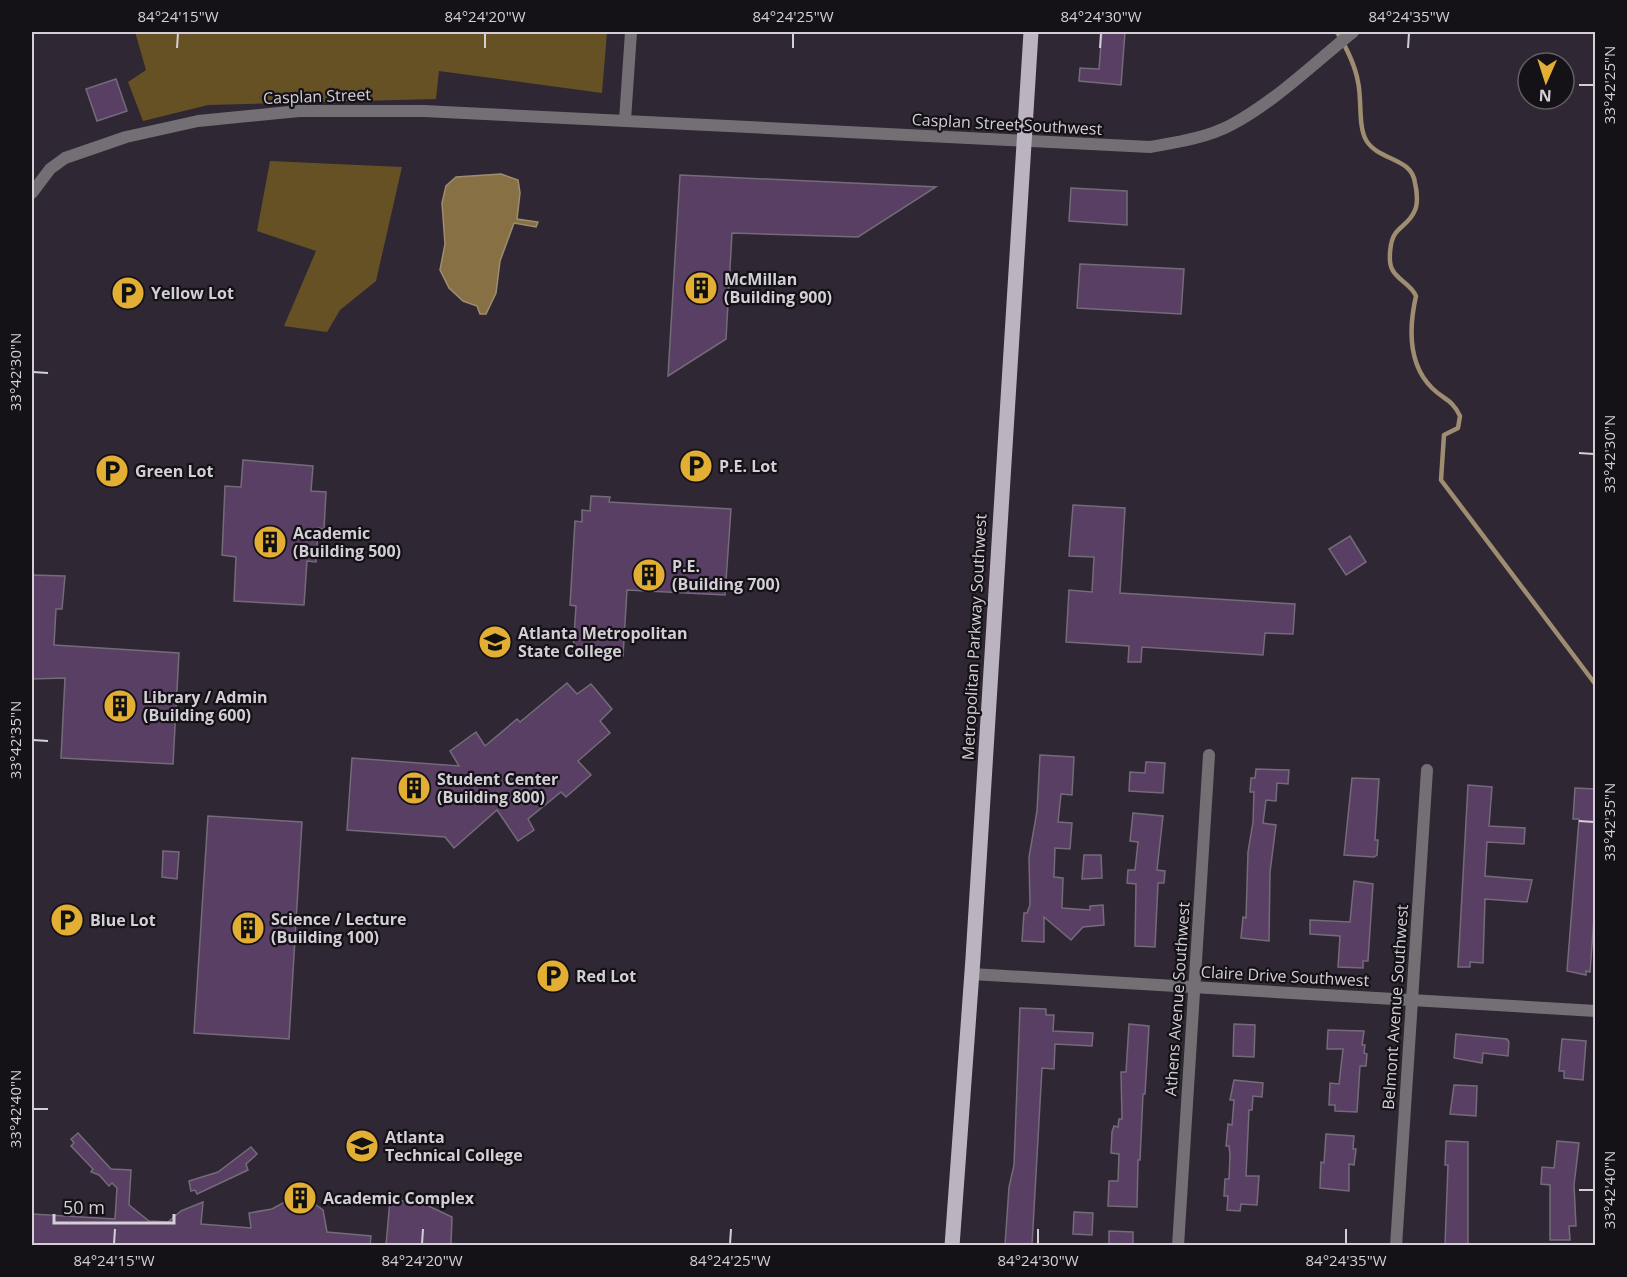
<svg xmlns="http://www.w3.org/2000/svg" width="1627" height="1277" viewBox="0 0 1627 1277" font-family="'Open Sans',sans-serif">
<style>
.green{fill:#665125}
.water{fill:#877144;stroke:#9e8d70;stroke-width:1.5}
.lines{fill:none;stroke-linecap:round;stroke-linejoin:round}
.stream{stroke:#9e8d70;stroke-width:4.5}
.building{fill:#593f64;stroke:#746b79;stroke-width:1.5}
.street{stroke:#736f75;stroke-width:12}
.primary{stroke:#bcb3c0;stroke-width:15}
.ticks{fill:none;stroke:#d4cfd7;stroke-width:2}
.labels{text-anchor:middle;stroke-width:4.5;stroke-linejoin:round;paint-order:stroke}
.street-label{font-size:16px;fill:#d4cfd7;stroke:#151217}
.poi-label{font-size:16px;font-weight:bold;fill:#d4cfd7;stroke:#151217;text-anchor:start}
.neatline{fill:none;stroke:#d4cfd7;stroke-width:2}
.ticks-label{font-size:15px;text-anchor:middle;fill:#d4cfd7}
</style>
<rect width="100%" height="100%" fill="#2f2733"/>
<g class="green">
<polygon points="135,32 607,32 602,93 439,71 436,99 208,105 143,121 128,82 146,70"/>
<polygon points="270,161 402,167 376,281 340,310 327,332 284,326 316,251 257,231"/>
</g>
<polygon class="water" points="501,174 518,180 520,193 517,219 538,222 536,227 514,223 500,261 496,293 486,314 480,314 477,306 463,301 449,288 440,270 445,244 442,203 446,186 456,177"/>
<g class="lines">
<path class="stream" d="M1337,32c9,15 18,32 21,50 4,17 0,44 8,58 12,21 46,17 49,43 2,8 3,21 0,27 -5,13 -14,15 -20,24 -5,7 -7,27 -3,35 5,11 19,15 24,27 -7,31 -8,68 16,92 12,12 20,11 28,28l-2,12 -14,7 -3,45 155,205"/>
</g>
<g class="building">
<polygon points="1102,32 1125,32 1121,85 1079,81 1080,68 1099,69"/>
<polygon points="116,79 127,111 97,121 86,89"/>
<polygon points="680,175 936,187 858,237 732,233 726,339 668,376"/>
<polygon points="1071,188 1127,191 1127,225 1069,221"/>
<polygon points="1080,264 1184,269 1181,314 1077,308"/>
<polygon points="243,460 313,466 311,491 326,492 324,529 318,528 316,562 307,561 304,605 234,601 236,557 222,555 225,486 241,487"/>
<polygon points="591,496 610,497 609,502 731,509 725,595 627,590 623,656 573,653 576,606 570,605 575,521 582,522 582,510 590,511"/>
<polygon points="1073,505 1125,508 1120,593 1295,604 1293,634 1265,633 1263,655 1142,647 1141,662 1128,662 1129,646 1066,642 1069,590 1092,592 1094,557 1069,556"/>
<polygon points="1350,536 1366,562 1346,575 1329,549"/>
<polygon points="32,575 65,576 62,609 56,609 54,645 179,653 173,764 61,758 65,678 32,679"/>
<polygon points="567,683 577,694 591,684 612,709 600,721 610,733 578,761 591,775 566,797 561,792 528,819 534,830 518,841 497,810 454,848 445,837 347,830 352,758 459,766 450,751 476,732 485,746 517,719 520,722"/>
<polygon points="1040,755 1074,757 1072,795 1061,794 1058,822 1072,823 1070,849 1055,848 1054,877 1063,878 1062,908 1090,910 1090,906 1103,905 1104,925 1083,927 1071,940 1044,917 1044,942 1022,941 1024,913 1027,913 1030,905 1029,857 1037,811"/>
<polygon points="1146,762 1165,763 1163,793 1129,791 1130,772 1145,773"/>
<polygon points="1256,769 1289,770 1288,784 1277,783 1276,801 1266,800 1263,823 1276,825 1270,872 1269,941 1241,938 1243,917 1246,918 1248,852 1253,822 1254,792 1250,792 1251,778 1255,778"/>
<polygon points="1352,778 1379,779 1375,840 1378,840 1377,855 1374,857 1344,855"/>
<polygon points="1468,785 1492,787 1489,826 1525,828 1524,844 1487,842 1485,876 1532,880 1527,902 1485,899 1483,963 1470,962 1470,967 1458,967"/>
<polygon points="1575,788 1596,789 1596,891 1590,972 1586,971 1586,975 1567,971 1579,819 1573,819"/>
<polygon points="1133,813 1163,816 1157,870 1165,871 1164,883 1158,883 1155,947 1135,946 1136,884 1127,883 1128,870 1135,870 1138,842 1130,841"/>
<polygon points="208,816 302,822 289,1039 194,1033"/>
<polygon points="163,851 179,852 177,879 162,877"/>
<polygon points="1084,855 1101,855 1102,878 1082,879"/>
<polygon points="1354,881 1373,884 1368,961 1363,961 1363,968 1338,967 1340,936 1310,934 1310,920 1350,922"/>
<polygon points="1020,1008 1046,1009 1046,1015 1054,1015 1053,1031 1093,1033 1092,1046 1055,1044 1054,1069 1042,1068 1032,1245 1005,1245 1009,1187 1014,1165"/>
<polygon points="1129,1024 1149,1026 1145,1094 1143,1094 1140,1160 1138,1160 1137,1207 1108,1206 1109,1181 1118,1181 1119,1154 1111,1153 1112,1132 1114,1126 1118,1127 1119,1119 1122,1119 1121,1072 1126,1072"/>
<polygon points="1234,1024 1255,1025 1254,1057 1233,1056"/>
<polygon points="1328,1030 1364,1031 1362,1045 1365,1045 1364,1053 1367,1054 1366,1066 1360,1066 1357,1112 1335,1111 1335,1105 1329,1105 1330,1083 1339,1084 1343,1049 1327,1049"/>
<polygon points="1456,1034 1507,1039 1509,1042 1508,1056 1483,1053 1482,1063 1454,1058"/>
<polygon points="1562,1039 1586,1041 1583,1080 1564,1078 1564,1071 1559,1071"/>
<polygon points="1234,1080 1263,1083 1262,1097 1253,1096 1252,1110 1249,1110 1246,1176 1259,1176 1257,1205 1241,1204 1240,1211 1227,1210 1228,1196 1224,1196 1225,1179 1229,1179 1230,1155 1229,1146 1226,1146 1228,1124 1232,1125 1234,1100 1230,1100"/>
<polygon points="1454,1085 1477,1086 1476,1116 1450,1114"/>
<polygon points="78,1133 111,1169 131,1170 129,1205 149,1221 168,1222 181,1211 203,1202 201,1224 251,1228 249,1213 272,1209 292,1198 306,1198 323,1210 327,1232 371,1236 370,1245 32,1245 32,1214 115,1219 117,1188 112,1183 109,1186 99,1175 91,1172 93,1169 71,1146 74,1143 71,1139"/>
<polygon points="1326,1134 1354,1136 1353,1149 1356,1149 1354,1165 1349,1164 1349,1191 1320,1188 1321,1162 1324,1163"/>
<polygon points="1446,1141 1468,1142 1468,1245 1445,1245 1448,1165 1445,1165"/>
<polygon points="1557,1141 1579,1143 1574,1185 1576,1226 1569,1226 1570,1240 1550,1240 1550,1185 1541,1184 1542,1167 1554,1168"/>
<polygon points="251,1147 257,1154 246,1164 248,1170 197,1194 195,1190 191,1191 189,1181 218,1172"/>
<polygon points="390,1200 420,1202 452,1217 451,1245 386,1245"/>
<polygon points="1074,1212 1093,1213 1092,1235 1073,1234"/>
<polygon points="1109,1231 1133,1232 1133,1245 1109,1245"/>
</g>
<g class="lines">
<g class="street">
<polyline points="625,120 631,32"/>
<path d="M32,193l18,-24 15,-11 61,-21 72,-16 101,-10h125l726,36c28,-5 56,-9 81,-22 45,-24 83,-62 122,-93"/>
<polyline points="972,974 1596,1011"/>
<polyline points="1178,1246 1209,755"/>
<polyline points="1396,1246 1427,770"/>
</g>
<polyline class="primary" points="952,1246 973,958 1031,32"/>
</g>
<path class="ticks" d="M177,48l1,-15M485,48v-15M793,48v-15M1100,48l1,-15M1408,48l1,-15M1579,85h15M33,372l15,1M1579,453l15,1M33,740l15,1M1579,821l15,1M33,1109h15M1579,1190h15M114,1244l1,-15M422,1244l1,-15M730,1244l1,-15M1038,1244v-15M1346,1244v-15"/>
<defs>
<symbol id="building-disc" viewBox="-11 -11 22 22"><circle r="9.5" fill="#e2af34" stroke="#151217"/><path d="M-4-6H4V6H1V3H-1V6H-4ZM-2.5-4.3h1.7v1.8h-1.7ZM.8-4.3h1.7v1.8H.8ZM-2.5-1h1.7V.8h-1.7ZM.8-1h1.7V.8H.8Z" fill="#111"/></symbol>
<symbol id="parking-disc" viewBox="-11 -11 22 22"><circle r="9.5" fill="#e2af34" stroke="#151217"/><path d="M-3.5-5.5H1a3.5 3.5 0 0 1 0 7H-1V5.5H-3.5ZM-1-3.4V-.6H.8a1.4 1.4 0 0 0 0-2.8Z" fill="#111"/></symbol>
<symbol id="university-disc" viewBox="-11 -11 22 22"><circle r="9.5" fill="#e2af34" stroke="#151217"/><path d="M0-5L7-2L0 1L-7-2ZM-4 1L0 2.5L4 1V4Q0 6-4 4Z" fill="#111"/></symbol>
</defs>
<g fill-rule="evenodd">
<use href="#building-disc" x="682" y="269" width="38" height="38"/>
<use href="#parking-disc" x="109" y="274" width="38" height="38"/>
<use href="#parking-disc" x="677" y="447" width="38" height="38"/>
<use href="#parking-disc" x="93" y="452" width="38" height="38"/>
<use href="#building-disc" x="251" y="523" width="38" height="38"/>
<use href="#building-disc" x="630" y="556" width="38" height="38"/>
<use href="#university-disc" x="476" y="623" width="38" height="38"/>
<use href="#building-disc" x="101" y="687" width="38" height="38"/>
<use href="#building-disc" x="395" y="769" width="38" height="38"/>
<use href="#parking-disc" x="48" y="901" width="38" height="38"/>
<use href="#building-disc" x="229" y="909" width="38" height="38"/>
<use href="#parking-disc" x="534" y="957" width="38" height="38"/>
<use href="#university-disc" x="343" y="1127" width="38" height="38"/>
<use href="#building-disc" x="281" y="1179" width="38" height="38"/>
</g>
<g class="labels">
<g class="street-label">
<text transform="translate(317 96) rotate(-2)" y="6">Casplan Street</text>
<text transform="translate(1007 124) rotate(3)" y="6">Casplan Street Southwest</text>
<text transform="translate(974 637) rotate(-87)" y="6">Metropolitan Parkway Southwest</text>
<text transform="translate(1285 976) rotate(3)" y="6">Claire Drive Southwest</text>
<text transform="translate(1177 999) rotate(-86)" y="6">Athens Avenue Southwest</text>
<text transform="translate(1395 1007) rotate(-86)" y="6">Belmont Avenue Southwest</text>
</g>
<g class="poi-label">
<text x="724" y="285">McMillan<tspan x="724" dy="18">(Building 900)</tspan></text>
<text x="151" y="299">Yellow Lot</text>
<text x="719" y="472">P.E. Lot</text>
<text x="135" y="477">Green Lot</text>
<text x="293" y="539">Academic<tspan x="293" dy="18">(Building 500)</tspan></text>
<text x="672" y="572">P.E.<tspan x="672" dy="18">(Building 700)</tspan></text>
<text x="518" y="639">Atlanta Metropolitan<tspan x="518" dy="18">State College</tspan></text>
<text x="143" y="703">Library / Admin<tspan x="143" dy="18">(Building 600)</tspan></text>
<text x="437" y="785">Student Center<tspan x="437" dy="18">(Building 800)</tspan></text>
<text x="271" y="925">Science / Lecture<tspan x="271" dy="18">(Building 100)</tspan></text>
<text x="90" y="926">Blue Lot</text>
<text x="576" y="982">Red Lot</text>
<text x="385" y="1143">Atlanta<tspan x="385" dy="18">Technical College</tspan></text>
<text x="323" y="1204">Academic Complex</text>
</g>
</g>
<rect width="1627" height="1277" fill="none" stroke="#151217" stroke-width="66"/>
<g transform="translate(1546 81) rotate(183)"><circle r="28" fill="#151217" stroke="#615e64" stroke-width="1.5"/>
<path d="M0-4.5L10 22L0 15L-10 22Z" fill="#e2af34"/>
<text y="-9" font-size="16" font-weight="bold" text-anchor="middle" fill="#d4cfd7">N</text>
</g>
<path d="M54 1214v9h120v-9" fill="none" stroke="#d4cfd7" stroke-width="3"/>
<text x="63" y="1214" font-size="18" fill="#d4cfd7" stroke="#151217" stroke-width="4.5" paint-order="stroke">50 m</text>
<rect x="33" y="33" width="1561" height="1211" class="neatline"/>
<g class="ticks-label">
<text x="178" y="22">84°24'15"W</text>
<text x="485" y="22">84°24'20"W</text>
<text x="793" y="22">84°24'25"W</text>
<text x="1101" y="22">84°24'30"W</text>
<text x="1409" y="22">84°24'35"W</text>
<text transform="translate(1610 85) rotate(-90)" y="5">33°42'25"N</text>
<text transform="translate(16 372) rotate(-90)" y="5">33°42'30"N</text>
<text transform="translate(1610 454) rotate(-90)" y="5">33°42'30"N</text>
<text transform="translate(16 740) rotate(-90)" y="5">33°42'35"N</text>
<text transform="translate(1610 822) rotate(-90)" y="5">33°42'35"N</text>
<text transform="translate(16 1109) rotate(-90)" y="5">33°42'40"N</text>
<text transform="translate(1610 1190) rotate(-90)" y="5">33°42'40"N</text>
<text x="114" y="1266">84°24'15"W</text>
<text x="422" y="1266">84°24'20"W</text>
<text x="730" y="1266">84°24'25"W</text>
<text x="1038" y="1266">84°24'30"W</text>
<text x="1346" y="1266">84°24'35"W</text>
</g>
</svg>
